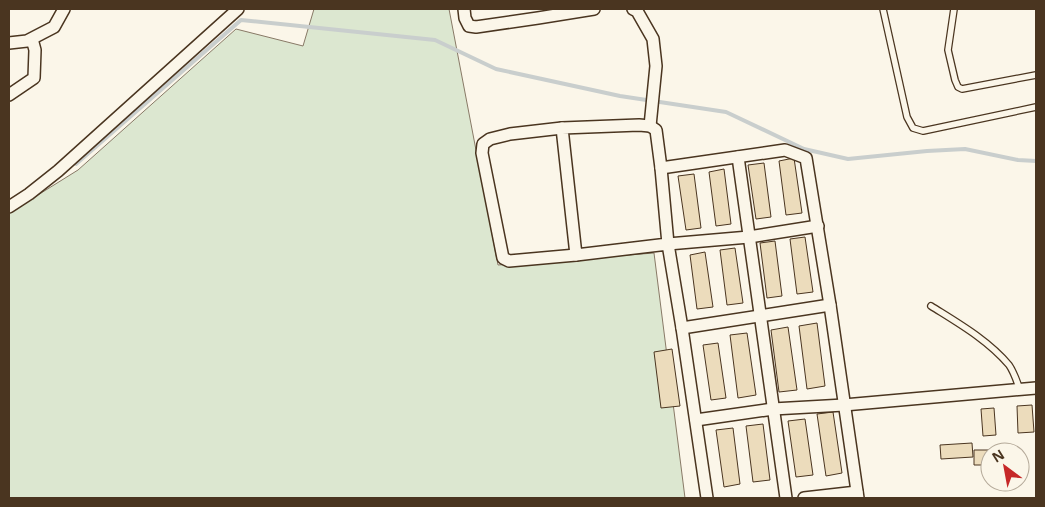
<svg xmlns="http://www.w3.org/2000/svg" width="1045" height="507" viewBox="0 0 1045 507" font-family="'Noto Sans',sans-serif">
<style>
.green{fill:#dce7d0;stroke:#887966}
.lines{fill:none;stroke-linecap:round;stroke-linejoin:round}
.stream{stroke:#c9cecd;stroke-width:4}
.building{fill:#ecdcbc;stroke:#4a3520}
.lane-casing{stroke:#4a3520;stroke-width:8}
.street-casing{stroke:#4a3520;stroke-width:14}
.lane{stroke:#fbf6e9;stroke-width:5.5}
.street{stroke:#fbf6e9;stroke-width:11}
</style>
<rect width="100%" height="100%" fill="#fbf6e9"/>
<polygon class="green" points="313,9 449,9 498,265 654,253 685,498 9,498 9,213 78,170 236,29 303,46 314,9"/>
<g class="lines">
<polyline class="stream" points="76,164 241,20 435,40 496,69 620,96 726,112 804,149 848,159 927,151 965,149 1018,160 1036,161"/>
</g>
<g class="building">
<polygon points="794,158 802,213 786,215 779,161"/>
<polygon points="764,163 771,217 756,219 748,165"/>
<polygon points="724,169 731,224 716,226 709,172"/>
<polygon points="694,174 701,228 686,230 678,176"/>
<polygon points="805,237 813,292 797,294 790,239"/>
<polygon points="775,241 782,296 767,298 760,243"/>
<polygon points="735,248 743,303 727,305 720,250"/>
<polygon points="705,252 713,307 697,309 690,255"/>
<polygon points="817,323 825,386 807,389 799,326"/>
<polygon points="788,327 797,390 779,392 771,330"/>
<polygon points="747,333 756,395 738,398 730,335"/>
<polygon points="718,343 726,398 711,400 703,345"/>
<polygon points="672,349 680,406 661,408 654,352"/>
<polygon points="1032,405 1034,432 1018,433 1017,406"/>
<polygon points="994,408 996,435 983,436 981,409"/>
<polygon points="833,412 842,473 826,476 817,414"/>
<polygon points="805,419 813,475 796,477 788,421"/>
<polygon points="763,424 770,480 753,482 746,426"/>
<polygon points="733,428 740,484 724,487 716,430"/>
<polygon points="972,443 973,457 941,459 940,445"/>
<polygon points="974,450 1004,450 1004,452 990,452 990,465 974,465"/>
</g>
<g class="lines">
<defs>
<g id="lane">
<polyline points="883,9 907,117 913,128 923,131 1036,107"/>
<polyline points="954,9 948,50 955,80 958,87 962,89 1036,75"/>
<path d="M931,306c27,17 57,34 78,59 5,7 8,17 11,25"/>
</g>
<g id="street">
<polyline points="464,9 465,18 469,26 476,27 538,18 594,9"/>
<polyline points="633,9 637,11 653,39 656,66 650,126"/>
<polyline points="9,43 27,41 54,27 64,9"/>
<polyline points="9,95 34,78 35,50 32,39"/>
<polyline points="562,128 510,134 490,139 483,144 482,153 503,258 509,261 576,255"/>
<polyline points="738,157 786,498"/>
<polyline points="661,168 785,150 806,158 830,305 858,498"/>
<polyline points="9,207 29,194 58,171 238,9"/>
<polyline points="682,328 830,305"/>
<polyline points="696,420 773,409 844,405 1036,388"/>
<polyline points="707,498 682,328 668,244 661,168 656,130 650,126 639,125 562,128 576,255 668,244 749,237 818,226"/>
<polyline points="804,498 857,492"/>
</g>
</defs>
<use href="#lane" class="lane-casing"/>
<use href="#street" class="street-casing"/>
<use href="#lane" class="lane"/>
<use href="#street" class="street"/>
</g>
<rect width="1045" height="507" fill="none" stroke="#4a3520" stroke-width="20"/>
<g transform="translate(1005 467) rotate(328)"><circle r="24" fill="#fbf6e9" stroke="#b4a999"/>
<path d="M0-4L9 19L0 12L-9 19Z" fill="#c62828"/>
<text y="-8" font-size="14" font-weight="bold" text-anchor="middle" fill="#4a3520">N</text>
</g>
</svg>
